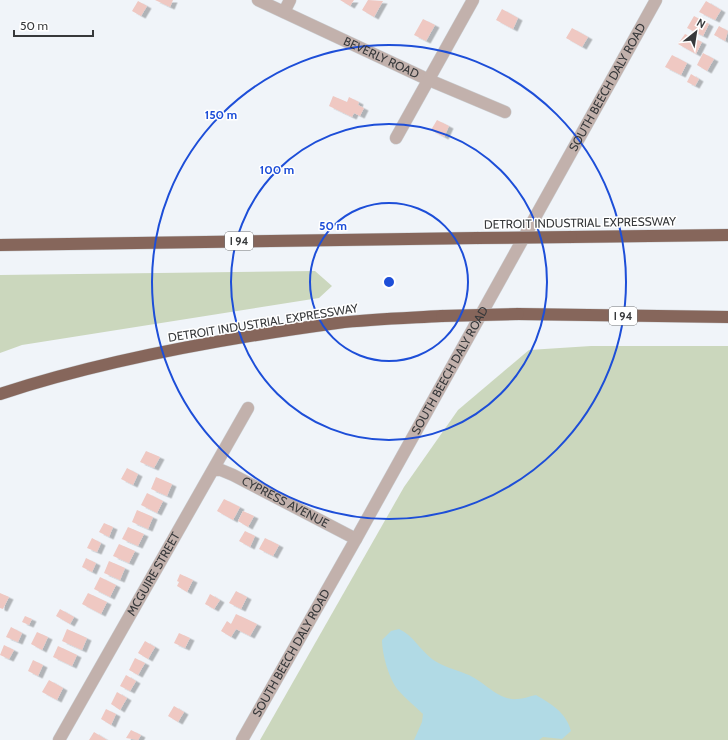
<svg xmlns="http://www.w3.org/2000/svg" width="728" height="740" viewBox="0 0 728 740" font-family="Cabin,sans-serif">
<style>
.green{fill:#cbd7bd}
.water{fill:#b1dae5}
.building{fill:#efc8c2;filter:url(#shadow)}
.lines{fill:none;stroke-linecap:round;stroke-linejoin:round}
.minor-casing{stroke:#cbcfd3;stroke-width:13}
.highway-casing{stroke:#cbcfd3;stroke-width:13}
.minor{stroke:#c2b1ac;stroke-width:12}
.highway{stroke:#86665b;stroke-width:12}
.highway-bridge-casing{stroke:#cbcfd3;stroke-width:13;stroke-linecap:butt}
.highway-bridge{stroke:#86665b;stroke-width:12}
.ring{fill:none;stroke:#1d4ed8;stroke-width:2}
.labels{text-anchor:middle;stroke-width:3;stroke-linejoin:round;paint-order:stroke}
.shield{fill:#fff;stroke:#737476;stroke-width:1}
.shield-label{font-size:11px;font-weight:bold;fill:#37393b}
.street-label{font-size:12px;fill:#37393b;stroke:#fff}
.centre{fill:#1d4ed8;stroke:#fff;stroke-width:2}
.ring-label{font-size:12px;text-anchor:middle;font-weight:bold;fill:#1d4ed8;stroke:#fff;stroke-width:3;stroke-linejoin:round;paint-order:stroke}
</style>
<defs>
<filter id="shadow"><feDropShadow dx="4.5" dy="2.5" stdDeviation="0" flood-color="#0004"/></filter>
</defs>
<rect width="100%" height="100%" fill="#f0f4f9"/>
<g class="green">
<polygon points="315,271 332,286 319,298 22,345 0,353 0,275"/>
<polygon points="591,346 728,346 728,740 260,740 404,487 458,410 529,350"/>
</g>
<path class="water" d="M399,629c14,6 21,21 33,30 11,8 23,10 34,15 18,6 31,27 52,25 5,0 12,-3 18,-4 15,9 30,17 35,36l-9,8 -19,-2 -4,3h-125l8,-18 1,-8c-8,-8 -17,-15 -25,-24 -9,-11 -16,-36 -16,-50l9,-9z"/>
<g class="building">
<polygon points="155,0 173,0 170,7"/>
<polygon points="340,0 354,0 350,6"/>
<polygon points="368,0 383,1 374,17 362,10"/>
<polygon points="138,1 147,6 141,16 132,11"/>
<polygon points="706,1 721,10 715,20 699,12"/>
<polygon points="502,9 518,18 513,29 496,20"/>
<polygon points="694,16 709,24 703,36 687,28"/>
<polygon points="423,19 435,25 426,41 414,35"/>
<polygon points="719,26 728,31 725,41 714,35"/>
<polygon points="572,28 588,37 582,47 566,38"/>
<polygon points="685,34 702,42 696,54 678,44"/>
<polygon points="703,53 714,59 707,71 697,65"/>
<polygon points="672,55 687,63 681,75 665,67"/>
<polygon points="691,74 699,79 695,86 687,82"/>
<polygon points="333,96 347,102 349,97 359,102 358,105 364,108 360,116 354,113 352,117 329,106"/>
<polygon points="437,120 449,126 444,137 431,130"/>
<polygon points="146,451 160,457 154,468 140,462"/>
<polygon points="127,468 138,474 133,485 121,479"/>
<polygon points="156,477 172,484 167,496 151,489"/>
<polygon points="147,493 163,501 157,513 141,505"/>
<polygon points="224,499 240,507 233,520 217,511"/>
<polygon points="137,510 153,517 148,529 132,522"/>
<polygon points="243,511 254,516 248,527 238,521"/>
<polygon points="104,523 113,527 109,537 99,532"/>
<polygon points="128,527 144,534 138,546 122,539"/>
<polygon points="245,531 255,536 250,547 239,541"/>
<polygon points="92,538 101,543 97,552 87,548"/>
<polygon points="265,538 279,545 273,556 259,549"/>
<polygon points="119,544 135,551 129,563 113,556"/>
<polygon points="86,558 96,563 92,572 82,567"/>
<polygon points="109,561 125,568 120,580 104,573"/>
<polygon points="180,574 193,580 187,592 177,586 179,582 177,581"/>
<polygon points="100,577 116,585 110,597 94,589"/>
<polygon points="236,591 247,597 241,609 229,603"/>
<polygon points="0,593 9,597 3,609 0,608"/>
<polygon points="88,593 107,602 101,614 82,604"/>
<polygon points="210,594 220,600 214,609 205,604"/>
<polygon points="60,609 74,617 70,624 56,616"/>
<polygon points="236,614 257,624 250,636 236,629 231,637 221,631 227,621 231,624"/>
<polygon points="25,616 32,619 29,625 22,622"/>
<polygon points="11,627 22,633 18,642 6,637"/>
<polygon points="67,629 87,638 82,650 62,641"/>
<polygon points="37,632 48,637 42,650 31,644"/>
<polygon points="179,633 190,638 185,648 174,643"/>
<polygon points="145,641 155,647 148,659 138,653"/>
<polygon points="4,645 14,650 9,659 0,655"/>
<polygon points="58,646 77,655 72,666 53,657"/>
<polygon points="135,658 145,663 138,675 129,670"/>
<polygon points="33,660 43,665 38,676 28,671"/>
<polygon points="126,675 136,681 130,691 120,686"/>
<polygon points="49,680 63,688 57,700 42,692"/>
<polygon points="117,692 127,698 120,710 111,704"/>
<polygon points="174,706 184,712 178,722 168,716"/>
<polygon points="106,709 116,714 111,725 101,719"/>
<polygon points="131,730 141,735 138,740 126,738"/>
<polygon points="94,732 107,740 89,740"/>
</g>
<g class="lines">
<defs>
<g id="minor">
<path id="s1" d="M258,0l171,80 76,32"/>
<polyline points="284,12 290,0"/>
<polyline points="396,138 473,0"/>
<path id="s2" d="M214,470h7l12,5 123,64"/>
<path id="s3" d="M59,740l189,-332"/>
<path id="s4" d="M242,740l114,-201 300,-539"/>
</g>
<g id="highway">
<polyline points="571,237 728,235"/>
<polyline points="0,245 477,238"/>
<polyline points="518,314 728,317"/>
<path d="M0,394c106,-35 226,-56 337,-71 35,-4 70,-5 105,-7"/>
</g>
</defs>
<use href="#minor" class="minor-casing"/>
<use href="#highway" class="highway-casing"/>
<use href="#minor" class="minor"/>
<use href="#highway" class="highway"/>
<defs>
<g id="highway-bridge">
<polyline points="477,238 571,237"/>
<polyline points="442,316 518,314"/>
</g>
</defs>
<use href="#highway-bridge" class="highway-bridge-casing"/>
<use href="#highway-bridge" class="highway-bridge"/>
</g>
<g class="ring">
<circle cx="389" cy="282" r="79"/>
<circle cx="389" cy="282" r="158"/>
<circle cx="389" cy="282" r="237"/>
</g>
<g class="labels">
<g class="shield">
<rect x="225" y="232" width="28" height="18" rx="3"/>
<rect x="609" y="307" width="28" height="18" rx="3"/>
</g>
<g class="shield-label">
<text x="239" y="245">I 94</text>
<text x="623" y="320">I 94</text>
</g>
<g class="street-label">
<text dy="4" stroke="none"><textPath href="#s1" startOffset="136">BEVERLY ROAD</textPath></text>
<text dy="4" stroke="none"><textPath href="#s4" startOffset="748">SOUTH BEECH DALY ROAD</textPath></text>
<text transform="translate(580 223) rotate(-1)" y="4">DETROIT INDUSTRIAL EXPRESSWAY</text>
<text transform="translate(263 323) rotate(-9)" y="4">DETROIT INDUSTRIAL EXPRESSWAY</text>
<text dy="4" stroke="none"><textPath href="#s4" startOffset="424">SOUTH BEECH DALY ROAD</textPath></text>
<text dy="4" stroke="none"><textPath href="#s2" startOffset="79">CYPRESS AVENUE</textPath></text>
<text dy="4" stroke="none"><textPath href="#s3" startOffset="191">MCGUIRE STREET</textPath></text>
<text dy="4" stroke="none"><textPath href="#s4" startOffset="100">SOUTH BEECH DALY ROAD</textPath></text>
</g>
</g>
<circle cx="389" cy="282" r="6" class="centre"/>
<g class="ring-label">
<text x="221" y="119">150 m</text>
<text x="277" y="174">100 m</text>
<text x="333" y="230">50 m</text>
</g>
<g transform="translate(696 32) rotate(30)" stroke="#ffffff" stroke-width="3" paint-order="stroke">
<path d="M0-3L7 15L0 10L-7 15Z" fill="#37393b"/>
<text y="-6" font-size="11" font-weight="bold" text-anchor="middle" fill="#37393b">N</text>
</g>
<path d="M14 30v6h79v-6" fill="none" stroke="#37393b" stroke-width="2"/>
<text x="20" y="30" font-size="12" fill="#37393b" stroke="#ffffff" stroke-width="3" paint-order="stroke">50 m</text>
</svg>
